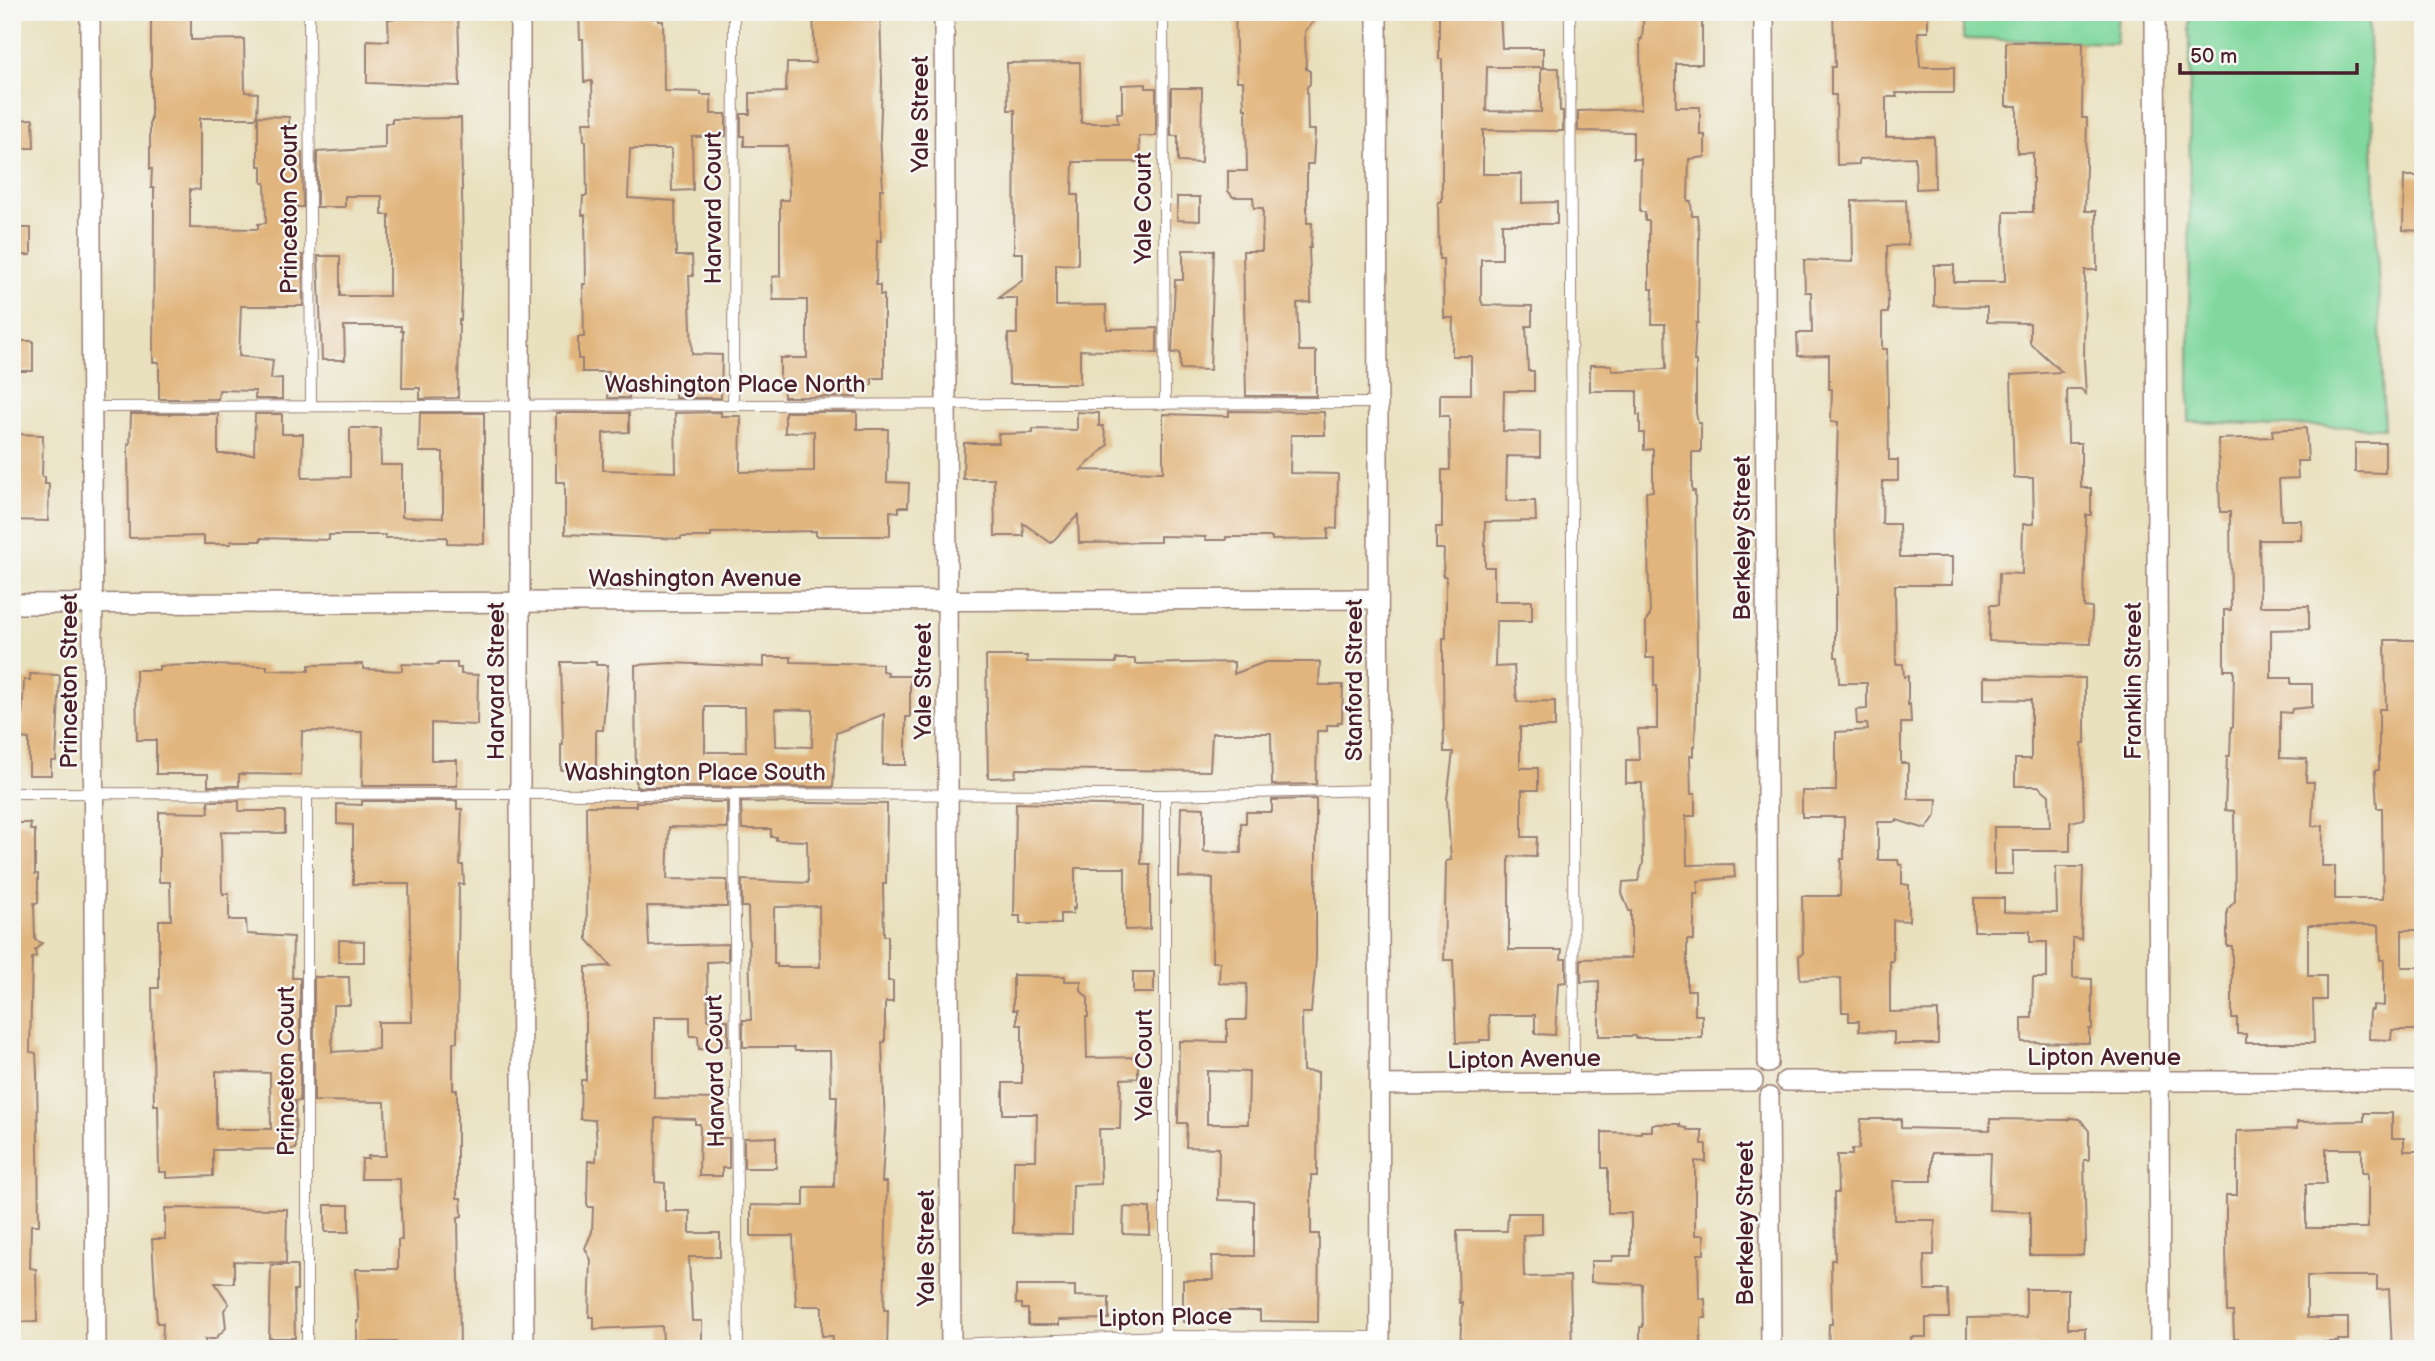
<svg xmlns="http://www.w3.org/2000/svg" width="2435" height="1361" viewBox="0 0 2435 1361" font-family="'Balsamiq Sans',sans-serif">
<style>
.green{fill:#80d89e;stroke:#657c64;stroke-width:2}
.building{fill:#e1b57d;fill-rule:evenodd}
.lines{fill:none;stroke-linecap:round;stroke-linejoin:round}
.service-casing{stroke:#9a8074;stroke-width:12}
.minor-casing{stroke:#9a8074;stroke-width:22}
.service{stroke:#fff;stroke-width:10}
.minor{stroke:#fff;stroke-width:19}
.labels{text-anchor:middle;stroke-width:5;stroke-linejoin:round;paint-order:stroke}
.street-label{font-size:24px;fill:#4a1f2b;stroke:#f6f6f2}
</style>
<rect width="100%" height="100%" fill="#f6f6f2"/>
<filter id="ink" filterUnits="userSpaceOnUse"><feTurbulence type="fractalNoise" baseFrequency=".0143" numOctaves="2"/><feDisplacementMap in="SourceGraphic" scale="14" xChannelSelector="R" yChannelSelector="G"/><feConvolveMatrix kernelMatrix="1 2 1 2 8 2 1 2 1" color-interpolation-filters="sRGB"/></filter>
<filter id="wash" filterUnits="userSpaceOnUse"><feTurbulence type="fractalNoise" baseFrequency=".00686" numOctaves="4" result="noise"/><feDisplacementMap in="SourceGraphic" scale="28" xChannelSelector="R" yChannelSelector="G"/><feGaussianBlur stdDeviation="1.57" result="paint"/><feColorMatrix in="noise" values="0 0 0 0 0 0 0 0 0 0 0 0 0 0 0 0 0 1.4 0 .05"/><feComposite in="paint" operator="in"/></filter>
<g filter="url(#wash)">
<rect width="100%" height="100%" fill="#e9e0bd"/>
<g class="green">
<polygon points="1963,12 2118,12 2116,43 1963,39"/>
<polygon points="2190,12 2368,12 2384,428 2189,422"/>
</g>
<g id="blocks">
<g class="building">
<polygon points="425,12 458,12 460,86 367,83 367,40 389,41 388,19 425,18"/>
<polygon points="579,12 604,12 604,16 651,15 651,18 658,18 658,21 663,21 664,91 701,92 701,95 711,95 711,114 726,114 726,136 692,137 693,190 672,191 671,149 630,149 628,198 675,201 676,256 692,256 693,276 689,276 692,354 722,355 721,398 675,398 675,388 629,388 629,398 608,398 609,372 582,372 582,359 578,359 578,337 584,337 583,284 586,284 585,215 582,215 583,196 587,196 586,141 584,141 583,122 593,122 592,81 584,82 583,39 580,39"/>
<polygon points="813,12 880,12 882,82 880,137 883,189 880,189 881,241 877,240 876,285 880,285 880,295 884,295 884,378 872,378 872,385 856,385 856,397 784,397 783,381 780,381 780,358 807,358 807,300 773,300 772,277 780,276 780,200 789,200 788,146 744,146 744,136 741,136 741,114 750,114 750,93 786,92 787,63 815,63"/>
<polygon points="1235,12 1323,12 1305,31 1306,69 1310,71 1310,84 1307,87 1308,130 1315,130 1313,164 1307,164 1307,223 1312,223 1311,248 1309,248 1311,294 1311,302 1297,303 1299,351 1316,351 1316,396 1246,396 1243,251 1262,251 1263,208 1254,208 1253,197 1233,197 1228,191 1228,171 1247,171 1246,109 1244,109 1243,81 1237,81"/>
<polygon points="1439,12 1500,12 1502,48 1543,48 1543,67 1487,67 1486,111 1541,112 1541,68 1559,68 1560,111 1563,111 1563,131 1483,130 1483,174 1522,174 1522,203 1557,202 1557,224 1502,224 1502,259 1481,259 1481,300 1483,305 1532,306 1532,326 1526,326 1528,371 1534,371 1534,391 1504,391 1503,431 1540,432 1540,457 1507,456 1506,501 1535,501 1536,521 1485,522 1485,567 1494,567 1494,601 1532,601 1532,621 1496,621 1495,667 1514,666 1517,702 1555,701 1555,727 1520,727 1520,768 1538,768 1538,790 1522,790 1522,837 1537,837 1536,857 1509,856 1509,950 1562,950 1561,959 1566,959 1566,982 1558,983 1555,1035 1535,1034 1535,1015 1489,1015 1490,1040 1480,1040 1480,1042 1456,1043 1453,960 1444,960 1446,861 1451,860 1447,799 1453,752 1444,752 1443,671 1443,638 1446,638 1446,576 1443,576 1444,549 1436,549 1436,527 1442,527 1442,470 1450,470 1449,416 1440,416 1440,394 1471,394 1471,356 1452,356 1453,318 1444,318 1443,259 1439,259 1438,202 1442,202 1442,59 1439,59"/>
<polygon points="1644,12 1702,12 1702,64 1676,64 1676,107 1700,107 1700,135 1705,135 1705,157 1689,159 1688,201 1691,201 1692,216 1697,216 1699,233 1698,323 1696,323 1694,361 1696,361 1696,413 1698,423 1701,423 1701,452 1692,452 1692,491 1695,491 1697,658 1695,746 1693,746 1693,756 1690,756 1691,794 1695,794 1695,816 1686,816 1687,865 1734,864 1735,877 1698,881 1698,894 1694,894 1694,940 1687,940 1687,990 1695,990 1695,1015 1702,1015 1702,1038 1635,1038 1635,1036 1599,1036 1599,981 1581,982 1581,959 1631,958 1631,911 1629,911 1622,893 1623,882 1638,881 1643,863 1642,783 1626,783 1626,760 1639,760 1638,729 1657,729 1657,686 1654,686 1654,658 1646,658 1646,621 1650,615 1646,492 1653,491 1653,449 1644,450 1644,433 1640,433 1640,415 1637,415 1637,391 1590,391 1590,365 1612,365 1612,371 1666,369 1665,324 1652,324 1653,289 1649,289 1649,221 1645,221 1645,212 1640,212 1641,159 1633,159 1633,132 1578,131 1578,111 1641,109 1640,39 1642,39"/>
<polygon points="1833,12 1928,12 1928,32 1918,32 1920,67 1954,67 1954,93 1896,93 1897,97 1886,97 1886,137 1934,137 1935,188 1916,189 1915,157 1859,159 1859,164 1837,165 1836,95 1831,95 1831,67 1835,67"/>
<polygon points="151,13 191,14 191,40 244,39 245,92 258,93 257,118 200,118 200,190 190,189 190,228 258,229 258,224 266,223 265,183 262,183 262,166 258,166 258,116 289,117 289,152 302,152 303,207 291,207 292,255 303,255 303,306 241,306 239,356 273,360 271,379 282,378 282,399 255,399 255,391 219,390 218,399 159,399 159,362 153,362 154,207 154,188 151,188 152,169 150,169 150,120 151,120"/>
<polygon points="2006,42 2083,42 2082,118 2087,118 2085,211 2096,211 2097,270 2085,270 2084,361 2086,394 2081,389 2067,389 2068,443 2081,443 2081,488 2091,488 2091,515 2086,515 2084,607 2092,608 2091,644 1989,641 1990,605 1998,605 1999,573 2022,574 2023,524 2034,524 2033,478 2014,478 2011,375 2062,372 2030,343 2030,323 1987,322 1987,307 1934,306 1934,265 1954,265 1954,282 2005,282 2004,212 2033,212 2033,153 2017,153 2017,106 2006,106"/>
<polygon points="1080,62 1081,123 1118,123 1117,113 1122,113 1122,85 1146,84 1146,88 1156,88 1156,136 1139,136 1140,162 1073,162 1072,195 1078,195 1078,265 1056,264 1056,306 1106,305 1107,329 1157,328 1157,353 1080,350 1080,384 1009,384 1008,334 1017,334 1017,298 998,298 1023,280 1023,253 1014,253 1015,110 1008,110 1007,63"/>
<polygon points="1171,88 1202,88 1201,163 1178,162 1178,136 1171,136"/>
<polygon points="461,118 463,266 461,320 459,320 458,398 420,399 420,388 402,388 403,331 401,331 401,326 344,326 345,360 322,360 318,256 340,256 340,296 389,296 389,215 382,215 382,196 345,196 345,207 317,207 317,152 385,148 385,123 392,123 392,119"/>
<polygon points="33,119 34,148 12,148 12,120"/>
<polygon points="2404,176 2423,176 2423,231 2403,230"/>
<polygon points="1177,197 1200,197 1200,221 1177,220"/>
<polygon points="1906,200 1908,245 1887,246 1888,313 1882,313 1882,349 1887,349 1889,460 1898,460 1898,481 1883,481 1882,524 1899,524 1900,557 1952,557 1952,585 1895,585 1896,664 1903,664 1904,677 1908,676 1908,705 1910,704 1911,723 1901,723 1901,763 1908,763 1908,799 1937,799 1936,815 1926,829 1897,820 1897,822 1878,822 1878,860 1898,860 1899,865 1902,865 1902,884 1909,885 1909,921 1893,920 1893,961 1890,961 1890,1012 1938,1011 1938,1044 1894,1044 1894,1032 1859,1031 1859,1021 1849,1021 1849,1012 1842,1012 1841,978 1800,980 1799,955 1803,954 1802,896 1840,896 1841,859 1844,859 1844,817 1802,817 1802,791 1836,791 1836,732 1868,730 1867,724 1857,724 1856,710 1867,709 1867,683 1839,683 1838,657 1835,657 1835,595 1837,595 1835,518 1838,422 1831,422 1832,389 1829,389 1829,355 1798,356 1797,333 1812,333 1811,292 1805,292 1804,260 1853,262 1852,201"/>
<rect x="12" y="228" width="19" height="27"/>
<polygon points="1183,250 1214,250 1210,370 1180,369 1180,352 1172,353 1175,280 1183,280"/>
<rect x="12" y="341" width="21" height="30"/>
<polygon points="1229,411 1324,412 1325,435 1291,435 1290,473 1338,474 1337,529 1328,528 1328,539 1272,540 1272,537 1226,537 1226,540 1206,540 1206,537 1160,536 1160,542 1079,543 1078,515 1051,543 1023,523 1024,536 995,536 994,479 963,479 964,443 999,443 998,434 1033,433 1033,429 1077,430 1077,412 1099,413 1099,426 1103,426 1108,445 1081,470 1163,472 1163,414 1229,416"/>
<polygon points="721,412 721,416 741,416 740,472 814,471 814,431 785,433 785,412 857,412 857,429 888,429 887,482 909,483 908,507 899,507 899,512 890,511 890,536 816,536 816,531 711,533 711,537 681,537 681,539 565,534 565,482 556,482 556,413 629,413 629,432 603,433 603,470 676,472 675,413"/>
<polygon points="420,413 484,413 484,544 447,543 447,537 385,538 385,535 329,535 329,540 261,538 261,541 231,541 231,544 204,544 204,536 129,538 128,444 130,444 131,414 218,414 218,454 254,454 255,414 282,414 282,434 303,434 302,478 350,477 350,428 380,428 381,465 402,465 402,517 443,518 443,452 419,452"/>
<polygon points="2306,428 2308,461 2297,461 2298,478 2279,479 2281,520 2301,520 2301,540 2259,540 2260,606 2309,606 2309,629 2271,630 2271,678 2291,678 2291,684 2312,684 2312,707 2292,709 2291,713 2280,712 2280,758 2307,759 2306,782 2314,782 2312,826 2323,826 2322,866 2335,866 2335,899 2383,899 2382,808 2377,808 2375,770 2379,770 2379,709 2386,709 2385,640 2423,640 2423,930 2402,930 2402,967 2423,967 2423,1030 2392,1030 2391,1040 2369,1039 2370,1010 2373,1010 2373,1005 2384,1006 2384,960 2380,960 2379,925 2308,925 2308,976 2326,976 2326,1000 2313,1000 2314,1043 2246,1043 2246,1034 2237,1034 2237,1018 2232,1018 2232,946 2227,946 2227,910 2235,901 2234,811 2225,810 2227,756 2230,756 2231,727 2233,727 2234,670 2224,670 2224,610 2231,610 2230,512 2220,512 2218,439 2273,437 2272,430"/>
<polygon points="12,434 43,435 42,477 45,477 45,484 49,484 48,521 12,520"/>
<polygon points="2355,443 2385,443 2385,473 2355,472"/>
<polygon points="986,656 1027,656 1027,662 1116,663 1116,659 1135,659 1135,664 1234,662 1234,674 1265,662 1320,662 1319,685 1343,685 1342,722 1338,722 1338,725 1327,725 1327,731 1317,731 1316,784 1272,785 1271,733 1212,733 1210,771 1016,769 1015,777 988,778"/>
<path d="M764,657h27v5l91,2v7l6,1 -1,4h23v41h-4v48h-23l1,-51 -48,19 -3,54h-197l-1,-122 36,-2 93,4zM705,707h40l1,45h-41zM775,709l38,1 -1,37 -36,-1z"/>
<polygon points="561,662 596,662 596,665 608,665 603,730 596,730 596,770 561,770 561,745 563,745"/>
<polygon points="438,663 457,663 457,668 461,668 461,674 478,675 477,725 431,723 431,760 457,760 457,786 362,786 363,732 302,731 301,775 239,774 239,786 208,786 208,774 156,774 156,740 137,740 136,670 159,670 159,666 197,665 267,666 267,670 309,671 309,665 363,664 363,669 402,671 402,664 438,665"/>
<polygon points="30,674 60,675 56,761 51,761 51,775 29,775 29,739 21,738 24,680 30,680"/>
<polygon points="1984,677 2085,678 2085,743 2082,743 2084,819 2070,822 2070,851 2013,851 2013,874 1994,874 1994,827 2050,827 2049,795 2038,786 2015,786 2015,759 2031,759 2031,700 1984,699"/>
<path d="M1316,799v159l-5,55h-9l1,58 15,1 -1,103h-6v59h8l-1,88 -58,-1v-10h-38l-1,11h-38v-42h30l-1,-24h42v-55l-36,-1 1,-52 -33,-1 1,-24h-9l1,-82 48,1v-22h19l1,-36 -28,-1 1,-21h-8l1,-84 -34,-1 2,-70 23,1v44l37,1v-30h5v-11h26v-12zM1207,1071l42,1 -1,52h-41z"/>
<path d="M208,801h31v10h46v22l-64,-1 1,59 1,3 6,-1v27h17l1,14 46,3 -1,41h8v123h-5l1,48 -83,1v26l-47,2v-6h-7l-1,-67h-4l-2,-117h7v-68h12l-1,-38h-11v-70l50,1zM216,1071l54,2 1,56h-55z"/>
<polygon points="362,801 457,801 457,809 462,809 460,865 463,865 464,884 459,884 457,1042 453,1042 453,1090 457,1090 457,1198 461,1198 462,1216 458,1217 460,1349 396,1349 396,1342 357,1342 357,1321 359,1321 356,1269 398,1269 398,1240 402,1240 400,1179 361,1179 362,1159 368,1159 368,1156 386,1156 385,1102 314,1101 314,977 349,977 350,1005 333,1005 332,1052 378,1049 378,1022 412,1022 409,884 353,884 353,825 337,824 337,804 362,805"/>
<polygon points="636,802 727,802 727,828 669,827 667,879 727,880 727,907 647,906 649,946 728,944 728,961 707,962 708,1020 728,1020 728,1046 719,1046 719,1049 699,1049 698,1036 690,1036 690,1017 654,1017 654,1098 720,1099 719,1138 729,1138 729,1168 722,1168 722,1176 699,1176 700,1124 695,1124 695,1119 656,1118 655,1182 665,1183 665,1211 690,1211 690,1233 720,1233 720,1257 689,1257 692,1321 702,1321 702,1341 663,1341 662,1326 594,1329 594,1317 589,1317 591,1260 585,1248 592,1232 593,1207 588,1207 587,1203 588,1161 596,1161 597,1142 595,1120 580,1119 581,1080 586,1080 586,967 611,966 587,939 586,806 636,806"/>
<path d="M741,802l146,2 -1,80h-3l1,52h4v45h5v21h-7l-1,3v37h-3l3,86 -3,54h5l-3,128h4l-1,39h-55l1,-13h-11v-30h-26l-3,-70h-42v-31l53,1v-19h30l3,-91h-6l-1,-45h-35l-1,-4h-51v-27h8l-3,-113h-6v-27l66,3 -1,-42 -31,-1v-3h-5v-8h-29zM819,906l1,61h-43v-3h-3v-54l2,-3z"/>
<polygon points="1016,803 1142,806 1141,864 1150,864 1150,929 1125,930 1125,868 1075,868 1075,909 1073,908 1073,914 1060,914 1060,924 1020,924 1020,916 1014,916"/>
<polygon points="12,823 31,823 30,830 35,830 35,874 38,874 38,903 34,903 35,940 42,943 35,950 36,957 32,958 30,1052 36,1053 37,1073 39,1225 31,1225 30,1268 36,1269 37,1322 12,1322"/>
<polygon points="2056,867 2083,867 2081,939 2073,938 2073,978 2092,979 2092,1029 2089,1029 2089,1043 2022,1042 2022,1018 2032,1018 2033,978 2047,978 2047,942 2030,942 2030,931 1974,931 1974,898 2004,898 2004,912 2057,913"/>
<polygon points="339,940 364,941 364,962 339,962"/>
<rect x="1133" y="972" width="21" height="21"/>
<polygon points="1013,975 1065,976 1065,981 1081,981 1081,991 1088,998 1088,1017 1086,1017 1087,1058 1138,1057 1138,1078 1121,1079 1120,1129 1099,1129 1101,1184 1073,1185 1072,1234 1013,1233 1014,1160 1036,1160 1037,1114 1003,1114 1003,1083 1022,1083 1022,1025 1017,1025 1017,1010 1013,1010"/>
<path d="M2364,1113h28v25h12v13h19v198h-31l-3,-60 -12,1v-14h-70v42h41v22h-10v2h-38v7h-62v-11h-4l-1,-26h-6l-1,-72v-45h11v-64l60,-2v-7l67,-1zM2326,1149h36v24h6v55h-62v-44h20z"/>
<polygon points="2072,1118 2080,1119 2089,1131 2089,1160 2084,1160 2086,1242 2084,1242 2083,1255 2030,1255 2030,1212 1989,1210 1991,1153 1932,1153 1932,1181 1893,1181 1894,1220 1935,1220 1934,1255 1924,1255 1925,1290 1948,1290 1949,1318 1926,1318 1926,1337 1911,1337 1911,1349 1828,1349 1829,1324 1832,1324 1831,1260 1835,1260 1834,1193 1838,1193 1837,1155 1852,1155 1852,1149 1859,1149 1861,1119 1901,1119 1901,1128 1990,1130 1990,1119 2068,1120"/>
<polygon points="1652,1124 1680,1124 1680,1127 1687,1128 1687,1130 1702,1130 1702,1144 1706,1144 1706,1162 1695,1161 1695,1235 1704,1235 1704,1254 1698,1254 1699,1299 1705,1299 1706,1318 1701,1318 1701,1349 1640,1349 1640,1327 1643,1327 1642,1284 1591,1282 1591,1261 1612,1261 1613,1256 1631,1256 1631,1213 1608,1213 1608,1168 1602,1168 1602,1132 1641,1133 1641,1131 1652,1131"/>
<polygon points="776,1137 776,1168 744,1168 744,1138"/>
<rect x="325" y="1205" width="24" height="27"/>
<polygon points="1124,1207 1150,1208 1150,1235 1123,1234"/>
<polygon points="165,1208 287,1209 286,1263 234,1261 234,1283 215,1283 229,1304 224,1310 226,1328 215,1339 205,1339 205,1349 162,1349 163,1323 157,1323 152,1239 165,1239"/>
<polygon points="1508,1213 1542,1213 1542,1234 1523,1235 1524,1277 1570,1276 1572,1349 1460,1349 1462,1303 1459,1303 1457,1231 1507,1231"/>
<polygon points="271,1265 297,1265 297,1290 294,1290 295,1338 269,1338"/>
<polygon points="1016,1286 1075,1286 1075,1296 1109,1297 1109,1319 1059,1320 1059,1325 1028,1325 1028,1309 1022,1309 1022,1304 1016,1304"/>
<polygon points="2026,1289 2068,1289 2068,1328 2085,1328 2085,1349 2037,1349 2037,1346 1989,1346 1989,1349 1971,1349 1971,1345 1967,1345 1967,1318 2026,1317"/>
</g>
</g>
</g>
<g filter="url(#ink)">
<use href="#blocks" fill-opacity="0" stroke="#9a8074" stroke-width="2"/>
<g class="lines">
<defs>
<g id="service">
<polyline points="309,12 311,406"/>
<polyline points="1163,12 1165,404"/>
<polyline points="1570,12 1574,1083"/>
<polyline points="733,405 734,12"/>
<polyline points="92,407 1379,403"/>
<polyline points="12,793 1165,795 1377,790"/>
<polyline points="307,793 307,1349"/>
<polyline points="734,793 738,1349"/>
<polyline points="1165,795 1165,1336"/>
<polyline points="951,1344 1165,1336 1380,1337"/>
</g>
<g id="minor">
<polyline points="90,12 96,1349"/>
<polyline points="520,12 520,793 524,1349"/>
<polyline points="944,12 951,1349"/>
<polyline points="1377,12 1380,1349"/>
<polyline points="1764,12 1768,1063"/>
<polyline points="2155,12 2160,1349"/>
<polyline points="12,604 1378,599"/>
<polyline points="1786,1081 2423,1081"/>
<polyline points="1380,1085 1753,1081"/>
<polyline points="1769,1097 1771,1349"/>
</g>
</defs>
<use href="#service" class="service-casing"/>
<use href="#minor" class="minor-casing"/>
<use href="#service" class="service"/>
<use href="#minor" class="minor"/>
</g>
</g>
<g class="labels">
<g class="street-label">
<text transform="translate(920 114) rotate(-90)" y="8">Yale Street</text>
<text transform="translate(713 208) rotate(-90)" y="8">Harvard Court</text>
<text transform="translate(1143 208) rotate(-90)" y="8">Yale Court</text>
<text transform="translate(289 209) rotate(-90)" y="8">Princeton Court</text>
<text x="735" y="392">Washington Place North</text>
<text transform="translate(1742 538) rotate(-90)" y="8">Berkeley Street</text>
<text x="695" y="586">Washington Avenue</text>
<text transform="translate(1354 680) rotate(-90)" y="8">Stanford Street</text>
<text transform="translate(69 681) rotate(-90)" y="8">Princeton Street</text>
<text transform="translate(496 681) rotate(-90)" y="8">Harvard Street</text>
<text transform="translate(923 681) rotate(-90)" y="8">Yale Street</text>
<text transform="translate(2133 681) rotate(-90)" y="8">Franklin Street</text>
<text x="695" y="780">Washington Place South</text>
<text x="2104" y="1065">Lipton Avenue</text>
<text transform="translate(1524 1059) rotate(-1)" y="8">Lipton Avenue</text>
<text transform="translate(1144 1065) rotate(-90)" y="8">Yale Court</text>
<text transform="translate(286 1071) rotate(-90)" y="8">Princeton Court</text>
<text transform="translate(715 1071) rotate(-91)" y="8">Harvard Court</text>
<text transform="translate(1745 1223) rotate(-90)" y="8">Berkeley Street</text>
<text transform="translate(926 1248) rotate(-90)" y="8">Yale Street</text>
<text transform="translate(1165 1317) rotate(-1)" y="8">Lipton Place</text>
</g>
</g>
<rect width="2435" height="1361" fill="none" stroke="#f6f6f2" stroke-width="42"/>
<path d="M2180 63v10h177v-10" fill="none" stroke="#4a1f2b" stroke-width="3.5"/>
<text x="2190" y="63" font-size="21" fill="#4a1f2b" stroke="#f6f6f2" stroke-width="5" paint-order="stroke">50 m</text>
</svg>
